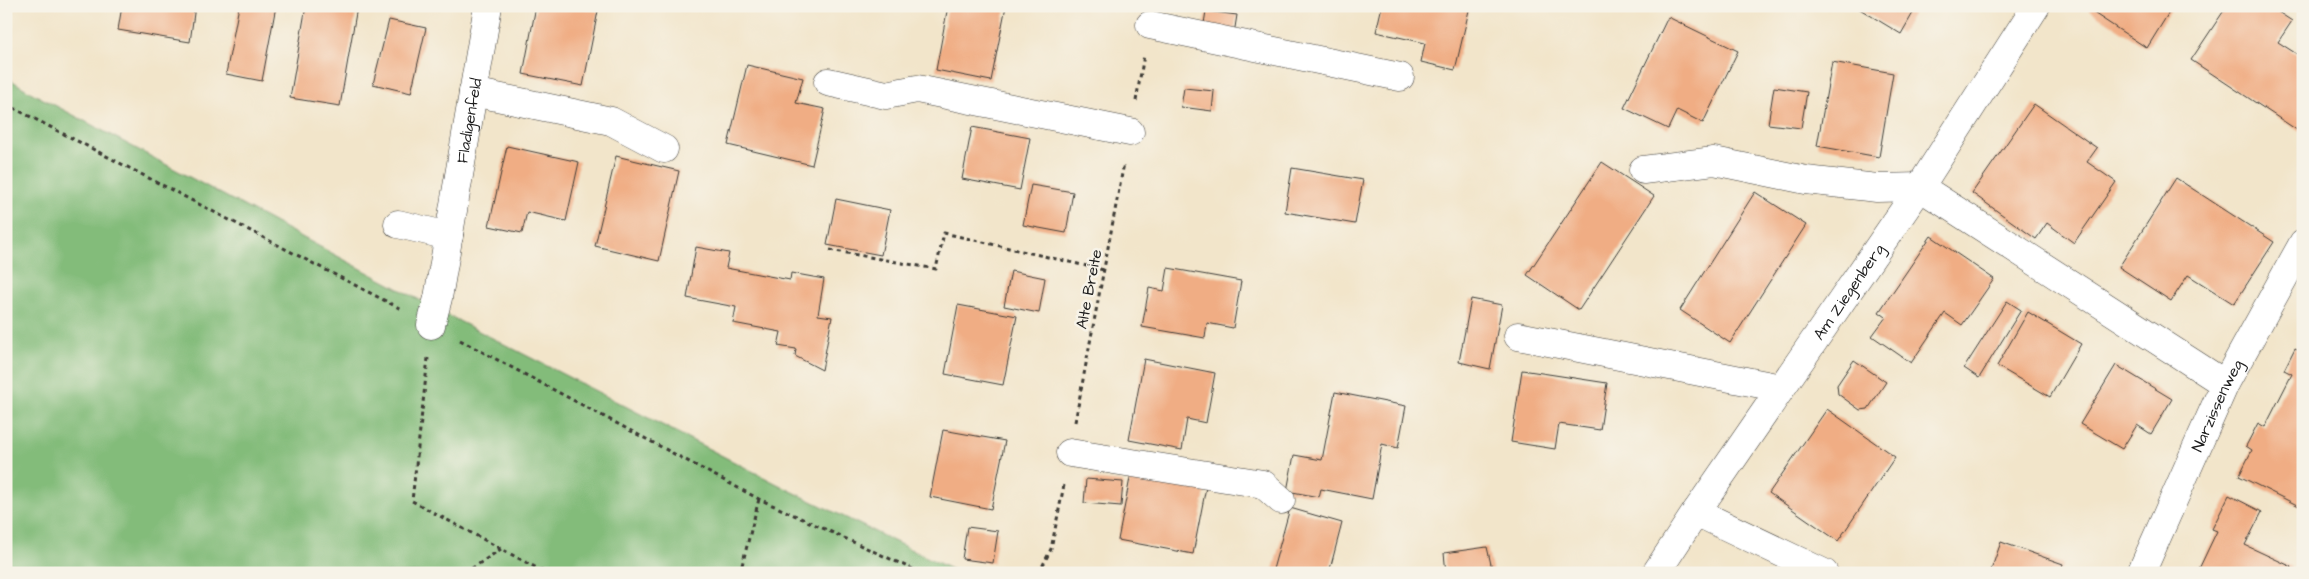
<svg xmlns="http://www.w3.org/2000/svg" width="2309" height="579" viewBox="0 0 2309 579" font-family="'Architects Daughter',sans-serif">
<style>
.forest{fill:#83bc7a;stroke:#506c4b}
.building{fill:#f0ad84}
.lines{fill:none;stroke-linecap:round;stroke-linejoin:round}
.minor-casing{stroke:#3c3a36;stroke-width:29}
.path{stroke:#3c3a36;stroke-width:3;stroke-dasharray:4 4;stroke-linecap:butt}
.minor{stroke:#fff;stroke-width:28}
.labels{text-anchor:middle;stroke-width:5;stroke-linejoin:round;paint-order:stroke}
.street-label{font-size:16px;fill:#1c1c1c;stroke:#f7f3e8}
</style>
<rect width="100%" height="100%" fill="#f7f3e8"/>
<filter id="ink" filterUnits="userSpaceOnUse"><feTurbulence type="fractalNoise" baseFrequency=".02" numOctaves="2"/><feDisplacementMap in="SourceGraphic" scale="10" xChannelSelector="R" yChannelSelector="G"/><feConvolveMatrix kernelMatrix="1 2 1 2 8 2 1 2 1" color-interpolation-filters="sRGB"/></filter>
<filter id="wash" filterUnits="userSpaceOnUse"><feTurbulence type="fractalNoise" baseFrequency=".0096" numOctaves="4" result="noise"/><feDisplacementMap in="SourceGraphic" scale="20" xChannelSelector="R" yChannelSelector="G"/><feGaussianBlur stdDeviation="1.12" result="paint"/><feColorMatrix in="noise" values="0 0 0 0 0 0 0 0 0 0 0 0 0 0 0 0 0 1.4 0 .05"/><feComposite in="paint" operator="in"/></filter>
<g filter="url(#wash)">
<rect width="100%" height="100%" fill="#f2e5ca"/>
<polygon class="forest" points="6,77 32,93 459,321 789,490 959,573 6,573"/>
<g id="blocks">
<g class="building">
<polygon points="122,6 195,6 190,42 118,30"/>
<polygon points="239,6 276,6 262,81 226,74"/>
<polygon points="306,6 357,7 340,106 290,98"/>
<polygon points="536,6 574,6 598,11 583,86 523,74"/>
<polygon points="948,6 1006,6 991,81 936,70"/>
<polygon points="1382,6 1470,6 1455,70 1421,62 1425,43 1376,32"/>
<polygon points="1858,6 1917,6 1901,34 1858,8"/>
<polygon points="2083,6 2173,6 2147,48"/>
<polygon points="2227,6 2269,6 2292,21 2278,42 2303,58 2303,134 2191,60"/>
<polygon points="1206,11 1237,15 1234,34 1203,30"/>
<polygon points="1668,17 1738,51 1703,123 1677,110 1668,129 1624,108"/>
<polygon points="389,20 426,28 411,93 373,84"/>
<polygon points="1832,62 1893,73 1879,157 1817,146"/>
<polygon points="747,65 803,78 796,103 825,109 812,165 728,145"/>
<polygon points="1774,87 1807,92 1801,128 1768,124"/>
<polygon points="1184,88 1214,91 1212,111 1181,107"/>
<polygon points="2034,104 2097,148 2087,162 2116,182 2074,243 2047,223 2036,239 1972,193"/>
<polygon points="972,127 1030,138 1020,190 962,179"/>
<polygon points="507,146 579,162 566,221 527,212 522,233 489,226"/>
<polygon points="616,156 679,171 659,261 595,246"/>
<polygon points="1602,162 1654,196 1579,310 1527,275"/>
<polygon points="1292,168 1363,180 1355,224 1285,212"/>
<polygon points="2176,178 2274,242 2234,304 2188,275 2171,301 2119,267"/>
<polygon points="1031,185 1073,192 1066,233 1023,225"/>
<polygon points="1755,192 1806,225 1730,343 1680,310"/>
<polygon points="836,199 890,210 881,255 827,245"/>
<polygon points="1931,236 1994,279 1962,325 1945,313 1911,363 1872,336 1886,317 1879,312"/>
<polygon points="696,247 729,253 726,268 790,280 791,273 824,279 818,315 832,317 822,370 795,356 796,349 778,346 781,332 733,323 736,307 687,298"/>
<polygon points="1168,268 1241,281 1233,328 1207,323 1205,338 1142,327 1149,288 1164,291"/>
<polygon points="1011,271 1045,278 1039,313 1004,306"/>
<polygon points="1471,299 1502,305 1490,369 1459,362"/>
<polygon points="2007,301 2021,310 1979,378 1964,368"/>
<polygon points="958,305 1017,316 1003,385 945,374"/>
<polygon points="2028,312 2081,344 2050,397 1997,366"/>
<polygon points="2295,348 2303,352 2303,508 2239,476 2252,450 2246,446 2258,423 2265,427 2292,374 2284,370"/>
<polygon points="1144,359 1215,373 1206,423 1187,419 1182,450 1129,440"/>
<polygon points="1854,360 1886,382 1868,409 1860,410 1838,394 1837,385"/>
<polygon points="2116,365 2172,399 2151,434 2137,425 2122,449 2080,424"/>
<polygon points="1522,370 1607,383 1600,430 1559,424 1555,449 1511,442"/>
<polygon points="1335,392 1406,406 1398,448 1382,444 1372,499 1321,489 1319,497 1287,491 1294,455 1322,460"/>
<polygon points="1827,409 1895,457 1838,541 1769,493"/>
<polygon points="943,430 1005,441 991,509 930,497"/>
<polygon points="1131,473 1206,487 1193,554 1118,540"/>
<polygon points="1086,479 1123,482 1121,506 1084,503"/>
<polygon points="2229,495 2262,512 2245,545 2292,567 2289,573 2197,573 2217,531 2212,529"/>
<polygon points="1290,508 1342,523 1329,573 1272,573"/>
<polygon points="967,527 998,531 993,563 962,559"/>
<polygon points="2001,542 2063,564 2060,573 1990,573"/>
<polygon points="1487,547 1493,573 1446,573 1444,553"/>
</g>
</g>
</g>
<g filter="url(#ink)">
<use href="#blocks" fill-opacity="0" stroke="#3c3a36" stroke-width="1"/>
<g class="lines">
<defs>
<g id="minor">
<polyline points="1150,25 1400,77"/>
<polyline points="828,82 886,95 917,89 1130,132"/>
<polyline points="473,92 611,121 664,149"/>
<polyline points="1643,170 1714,161 1806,180 1877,188 1920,187 2225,384"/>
<polyline points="398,224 449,236"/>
<path id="s1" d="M431,325l7,-27 50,-292"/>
<polyline points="1518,336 1781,388"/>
<polyline points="1070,453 1263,484 1281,500"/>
<polyline points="1696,512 1824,573"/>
<path id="s2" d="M1656,573l40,-61 224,-325 116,-181"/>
<path id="s3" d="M2141,573l84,-189 78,-141"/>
</g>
</defs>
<use href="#minor" class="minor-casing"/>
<g class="path">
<polyline points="1136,101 1144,55"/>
<polyline points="6,104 401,309"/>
<polyline points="830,250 936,269 944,233 1104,270"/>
<polyline points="460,340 759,499 921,573"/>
<polyline points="428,358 412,501 546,573"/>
<polyline points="1075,422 1124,163"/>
<polyline points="465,573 501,549"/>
<polyline points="740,573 759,499"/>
<polyline points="1039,573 1051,549 1064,485"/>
</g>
<use href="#minor" class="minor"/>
</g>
</g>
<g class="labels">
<g class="street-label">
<text dy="6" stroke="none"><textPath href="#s1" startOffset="208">Fladigenfeld</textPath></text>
<text transform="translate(1088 289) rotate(-79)" y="6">Alte Breite</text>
<text dy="6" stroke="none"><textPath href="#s2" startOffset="341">Am Ziegenberg</textPath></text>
<text dy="6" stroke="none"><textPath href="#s3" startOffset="184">Narzissenweg</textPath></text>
</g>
</g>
<rect width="2309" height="579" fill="none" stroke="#f7f3e8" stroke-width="25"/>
</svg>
